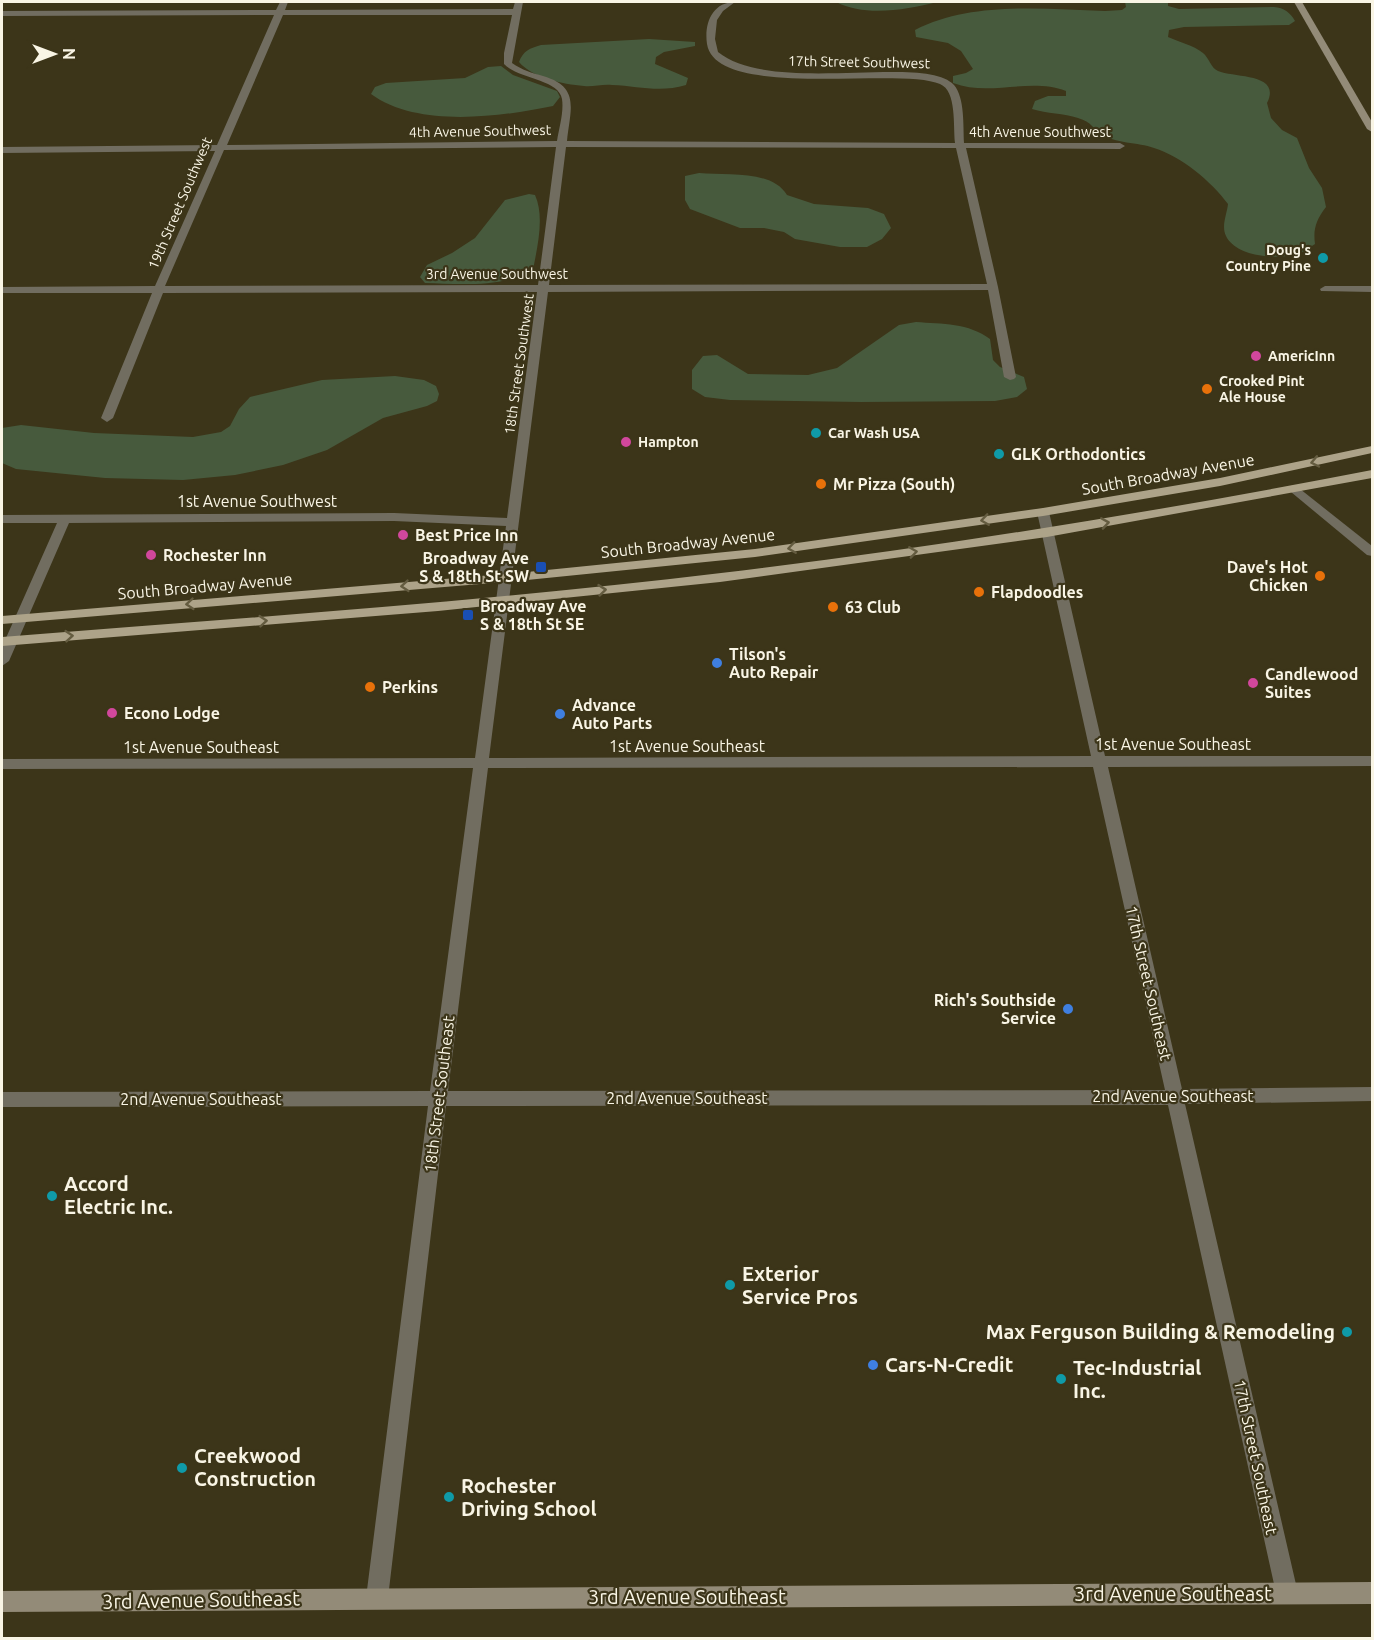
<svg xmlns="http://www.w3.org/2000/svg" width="1374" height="1640" viewBox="0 0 1374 1640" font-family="Ubuntu,sans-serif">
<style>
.green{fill:#475a3d}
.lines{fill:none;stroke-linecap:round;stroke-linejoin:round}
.minor{fill:#716d60;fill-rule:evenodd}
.secondary{fill:#938b78;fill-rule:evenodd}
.primary{fill:#ada389;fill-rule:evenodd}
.oneway{stroke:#645c40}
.culture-dot{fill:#0f9aa8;stroke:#3c3519;stroke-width:2}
.hotel-dot{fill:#d1479c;stroke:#3c3519;stroke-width:2}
.food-dot{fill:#e8710a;stroke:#3c3519;stroke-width:2}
.transit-dot{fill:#1a4fb4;stroke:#3c3519;stroke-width:2}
.shop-dot{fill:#3f7fe0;stroke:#3c3519;stroke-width:2}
.labels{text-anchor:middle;stroke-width:4.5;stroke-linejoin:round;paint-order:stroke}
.far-street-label{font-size:14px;fill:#f9f5e5;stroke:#3c3519}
.far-poi-label{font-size:14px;font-weight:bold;fill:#f9f5e5;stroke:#3c3519;text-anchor:start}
.poi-label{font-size:16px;font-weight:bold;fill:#f9f5e5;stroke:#3c3519;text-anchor:start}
.street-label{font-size:16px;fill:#f9f5e5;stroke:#3c3519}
.near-poi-label{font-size:20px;font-weight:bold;fill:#f9f5e5;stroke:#3c3519;text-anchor:start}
.near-street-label{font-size:20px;fill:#f9f5e5;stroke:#3c3519}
</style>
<rect width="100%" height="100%" fill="#3c3519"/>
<g class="green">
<path d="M836,2h101c-31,8 -72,15 -101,0z"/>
<path d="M1125,2h43v4l11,3 95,-2c10,1 16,5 21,14l-6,4 -105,2 -15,3 -1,7c11,5 25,8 35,16 6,5 8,15 15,18 17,7 64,2 49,32l4,15 11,12 15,8 12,30 13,20 4,19c-10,13 -13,22 -11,37 -5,3 -11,8 -17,10 -20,6 -62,3 -72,-18 -5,-10 1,-22 2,-32 -17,-23 -46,-47 -74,-56 -16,-6 -39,-4 -54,-15 -9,-6 -7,-10 -22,-15 -14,-5 -31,-4 -46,-9l3,-8 13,-5h18v-5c-36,-14 -76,6 -113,-8v-7l13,-3 7,-4 -12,-18 -13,-8 -32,-6 -1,-7c57,-29 128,-21 190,-19l17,-1 4,-3z"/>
<path d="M649,39l46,3v4l-31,6 -8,5 -1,7 33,14 -2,7c-26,8 -48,1 -74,0 -10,-1 -19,2 -28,1 -22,-2 -51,-8 -65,-24 4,-11 11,-14 22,-17z"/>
<path d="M501,66l12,9 44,16 3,6 -7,9c-53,11 -136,22 -182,-12l4,-7 11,-4 79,-5 23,-11z"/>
<path d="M699,173c27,3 72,-4 88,22l27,9 54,4 16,6 7,14 -9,11 -15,8h-27l-45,-8 -11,-7 -20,-4h-24l-50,-19 -5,-9v-24z"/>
<path d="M529,194l6,1c10,22 2,53 -2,75 -32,18 -73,14 -108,13l-5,-6 7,-12 25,-12 23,-15 30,-38z"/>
<path d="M916,322c26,2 53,1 74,17l3,21 7,7 24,10 3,12 -10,8 -22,4 -134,1 -131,-2 -25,-3 -13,-8v-19l11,-14 14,-1 31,19 60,1 29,-7 62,-43z"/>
<polygon points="395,376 424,380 436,386 439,394 437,401 427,406 383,418 327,450 283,465 235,475 183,480 105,478 16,469 2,463 2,428 21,425 94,433 193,437 221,432 230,426 239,409 250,397 322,380"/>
</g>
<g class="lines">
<g class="minor">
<path d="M280,2h8l-3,8 228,-1 2,-7h8l-11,61c10,7 20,10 31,13 38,11 27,34 24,65l388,2c-2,-17 2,-52 -15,-59 -40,-18 -224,17 -233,-40 -3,-20 5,-42 28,-42l-12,9 -6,9 -2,19 3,13c54,44 207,1 236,33 11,13 9,41 10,58h156l5,3 -5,3 -154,-1 32,139 18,90 -2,2 -4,1 -6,-3 -16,-87 -440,2 -59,466 602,-2 -54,-244 6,-4 6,4 56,244h267v10l-264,1 74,322 190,-2v14l-187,3 113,489 -3,8 -8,3 -8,-3 -3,-8 -108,-488 -722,1 -58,492 -3,8 -8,3 -8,-3 -3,-8 62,-492 -426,1v-15l428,-1 43,-323 -471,1v-10l473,-1 31,-232 -112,-5 -325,2 -60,138 -7,5v-19l55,-124h-55v-8l392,-2 113,5 30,-226 -374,1 -50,125 -6,4 -6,-4 51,-125h-150v-6l153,-1 60,-135 -213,2v-6l215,-2 57,-130 -272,1v-5l274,-1zM283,15h229l-8,38v11c14,15 55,15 58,35 2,13 -3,29 -5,42l-330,4zM556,147l-18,138 -373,1 59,-136zM566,147l390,1 31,136 -438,1zM1093,767l72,323 -717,1 40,-323z"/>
<polygon points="1325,286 1372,286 1372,292 1321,291 1320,289"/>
<polygon points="1295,485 1372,546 1372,556 1367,555 1291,492 1291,486"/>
</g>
<g class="secondary">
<polygon points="1294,2 1302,2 1372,122 1372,132 1367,129"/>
<polygon points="1372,1582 1372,1604 2,1612 2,1591"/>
</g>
<g class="primary">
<polygon points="1372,446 1372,453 1220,486 1043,516 755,557 527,580 2,624 2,616 527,572 755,549 1043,508 1220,478"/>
<path d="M1372,470v8l-325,59 -327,45 -282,29 -436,35v-9c240,-19 480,-35 719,-64 218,-26 435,-61 651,-103z"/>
</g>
</g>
<defs><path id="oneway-chevron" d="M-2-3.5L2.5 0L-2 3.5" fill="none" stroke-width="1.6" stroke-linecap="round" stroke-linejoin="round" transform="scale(1.5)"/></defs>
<g class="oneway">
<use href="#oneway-chevron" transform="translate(1315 462) rotate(168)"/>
<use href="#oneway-chevron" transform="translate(985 520) rotate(172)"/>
<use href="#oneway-chevron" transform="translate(1105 523) rotate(-9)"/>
<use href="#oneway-chevron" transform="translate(792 548) rotate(172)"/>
<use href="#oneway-chevron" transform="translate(913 552) rotate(-8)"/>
<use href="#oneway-chevron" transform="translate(405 586) rotate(175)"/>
<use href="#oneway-chevron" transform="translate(602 590) rotate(-6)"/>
<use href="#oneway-chevron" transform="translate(190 604) rotate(175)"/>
<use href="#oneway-chevron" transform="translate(263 621) rotate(-5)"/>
<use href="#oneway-chevron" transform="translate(69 636) rotate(-5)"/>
</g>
<g class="culture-dot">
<circle cx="1323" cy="258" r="6"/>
<circle cx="816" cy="433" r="6"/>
<circle cx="999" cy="454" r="6"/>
<circle cx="52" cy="1196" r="6"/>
<circle cx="730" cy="1285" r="6"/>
<circle cx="1347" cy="1332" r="6"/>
<circle cx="1061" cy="1379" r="6"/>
<circle cx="182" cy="1468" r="6"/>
<circle cx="449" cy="1497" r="6"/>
</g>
<g class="hotel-dot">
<circle cx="1256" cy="356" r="6"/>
<circle cx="626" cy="442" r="6"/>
<circle cx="403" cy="535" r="6"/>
<circle cx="151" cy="555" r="6"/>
<circle cx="1253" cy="683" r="6"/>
<circle cx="112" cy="713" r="6"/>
</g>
<g class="food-dot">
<circle cx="1207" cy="389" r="6"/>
<circle cx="821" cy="484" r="6"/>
<circle cx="1320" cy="576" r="6"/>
<circle cx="979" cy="592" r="6"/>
<circle cx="833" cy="607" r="6"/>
<circle cx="370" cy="687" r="6"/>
</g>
<g class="transit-dot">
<rect x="535" y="561" width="12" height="12" rx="3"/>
<rect x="462" y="609" width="12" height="12" rx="3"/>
</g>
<g class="shop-dot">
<circle cx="717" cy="663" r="6"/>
<circle cx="560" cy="714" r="6"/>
<circle cx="1068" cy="1009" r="6"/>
<circle cx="873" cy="1365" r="6"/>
</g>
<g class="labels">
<g class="far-street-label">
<text transform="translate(859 62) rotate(1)" y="5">17th Street Southwest</text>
<text transform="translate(480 131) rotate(-1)" y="5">4th Avenue Southwest</text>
<text x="1040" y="137">4th Avenue Southwest</text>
<text transform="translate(180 203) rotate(-67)" y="5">19th Street Southwest</text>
<text x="497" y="279">3rd Avenue Southwest</text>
<text transform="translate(519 364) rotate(-82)" y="5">18th Street Southwest</text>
</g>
<g class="far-poi-label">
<text x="1311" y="255" text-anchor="end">Doug's<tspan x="1311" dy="16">Country Pine</tspan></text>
<text x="1268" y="361">AmericInn</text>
<text x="1219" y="386">Crooked Pint<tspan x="1219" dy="16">Ale House</tspan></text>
<text x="828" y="438">Car Wash USA</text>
<text x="638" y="447">Hampton</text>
</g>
<g class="poi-label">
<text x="1011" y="460">GLK Orthodontics</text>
<text x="833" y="490">Mr Pizza (South)</text>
<text x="415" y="541">Best Price Inn</text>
<text x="163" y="561">Rochester Inn</text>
<text x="529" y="564" text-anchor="end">Broadway Ave<tspan x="529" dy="18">S &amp; 18th St SW</tspan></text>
<text x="1308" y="573" text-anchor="end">Dave's Hot<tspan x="1308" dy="18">Chicken</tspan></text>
<text x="991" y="598">Flapdoodles</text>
<text x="480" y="612">Broadway Ave<tspan x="480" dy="18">S &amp; 18th St SE</tspan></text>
<text x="845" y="613">63 Club</text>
<text x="729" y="660">Tilson's<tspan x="729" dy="18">Auto Repair</tspan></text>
<text x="1265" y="680">Candlewood<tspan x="1265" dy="18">Suites</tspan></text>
<text x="382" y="693">Perkins</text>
<text x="572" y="711">Advance<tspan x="572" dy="18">Auto Parts</tspan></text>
<text x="124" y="719">Econo Lodge</text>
<text x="1056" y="1006" text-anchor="end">Rich's Southside<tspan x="1056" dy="18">Service</tspan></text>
</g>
<g class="street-label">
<text transform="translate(1168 474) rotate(-10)" y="6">South Broadway Avenue</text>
<text x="257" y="507">1st Avenue Southwest</text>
<text transform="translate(688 543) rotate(-6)" y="6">South Broadway Avenue</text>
<text transform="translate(205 586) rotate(-5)" y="6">South Broadway Avenue</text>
<text x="1173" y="750">1st Avenue Southeast</text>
<text x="687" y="752">1st Avenue Southeast</text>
<text x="201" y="753">1st Avenue Southeast</text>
<text transform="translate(1149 983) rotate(77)" y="6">17th Street Southeast</text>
<text transform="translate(439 1094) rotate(-83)" y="6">18th Street Southeast</text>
<text x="1173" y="1102">2nd Avenue Southeast</text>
<text x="687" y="1104">2nd Avenue Southeast</text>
<text x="201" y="1105">2nd Avenue Southeast</text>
<text transform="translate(1256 1457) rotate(78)" y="6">17th Street Southeast</text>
</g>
<g class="near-poi-label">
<text x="64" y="1191">Accord<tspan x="64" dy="23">Electric Inc.</tspan></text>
<text x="742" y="1281">Exterior<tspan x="742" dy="23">Service Pros</tspan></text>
<text x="1335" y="1339" text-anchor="end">Max Ferguson Building &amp; Remodeling</text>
<text x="885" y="1372">Cars-N-Credit</text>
<text x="1073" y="1375">Tec-Industrial<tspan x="1073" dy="23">Inc.</tspan></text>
<text x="194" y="1463">Creekwood<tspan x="194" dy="23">Construction</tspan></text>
<text x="461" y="1493">Rochester<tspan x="461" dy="23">Driving School</tspan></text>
</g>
<g class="near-street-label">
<text x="1173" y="1601">3rd Avenue Southeast</text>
<text x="687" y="1604">3rd Avenue Southeast</text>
<text transform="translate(201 1600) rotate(-1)" y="7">3rd Avenue Southeast</text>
</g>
</g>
<rect width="1374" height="1640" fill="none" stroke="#f9f5e5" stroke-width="6"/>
<g transform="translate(54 54) rotate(90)" stroke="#3c3519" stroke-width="4.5" paint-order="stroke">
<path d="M0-4.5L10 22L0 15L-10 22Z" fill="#f9f5e5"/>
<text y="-9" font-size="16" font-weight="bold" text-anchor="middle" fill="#f9f5e5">N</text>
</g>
</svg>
